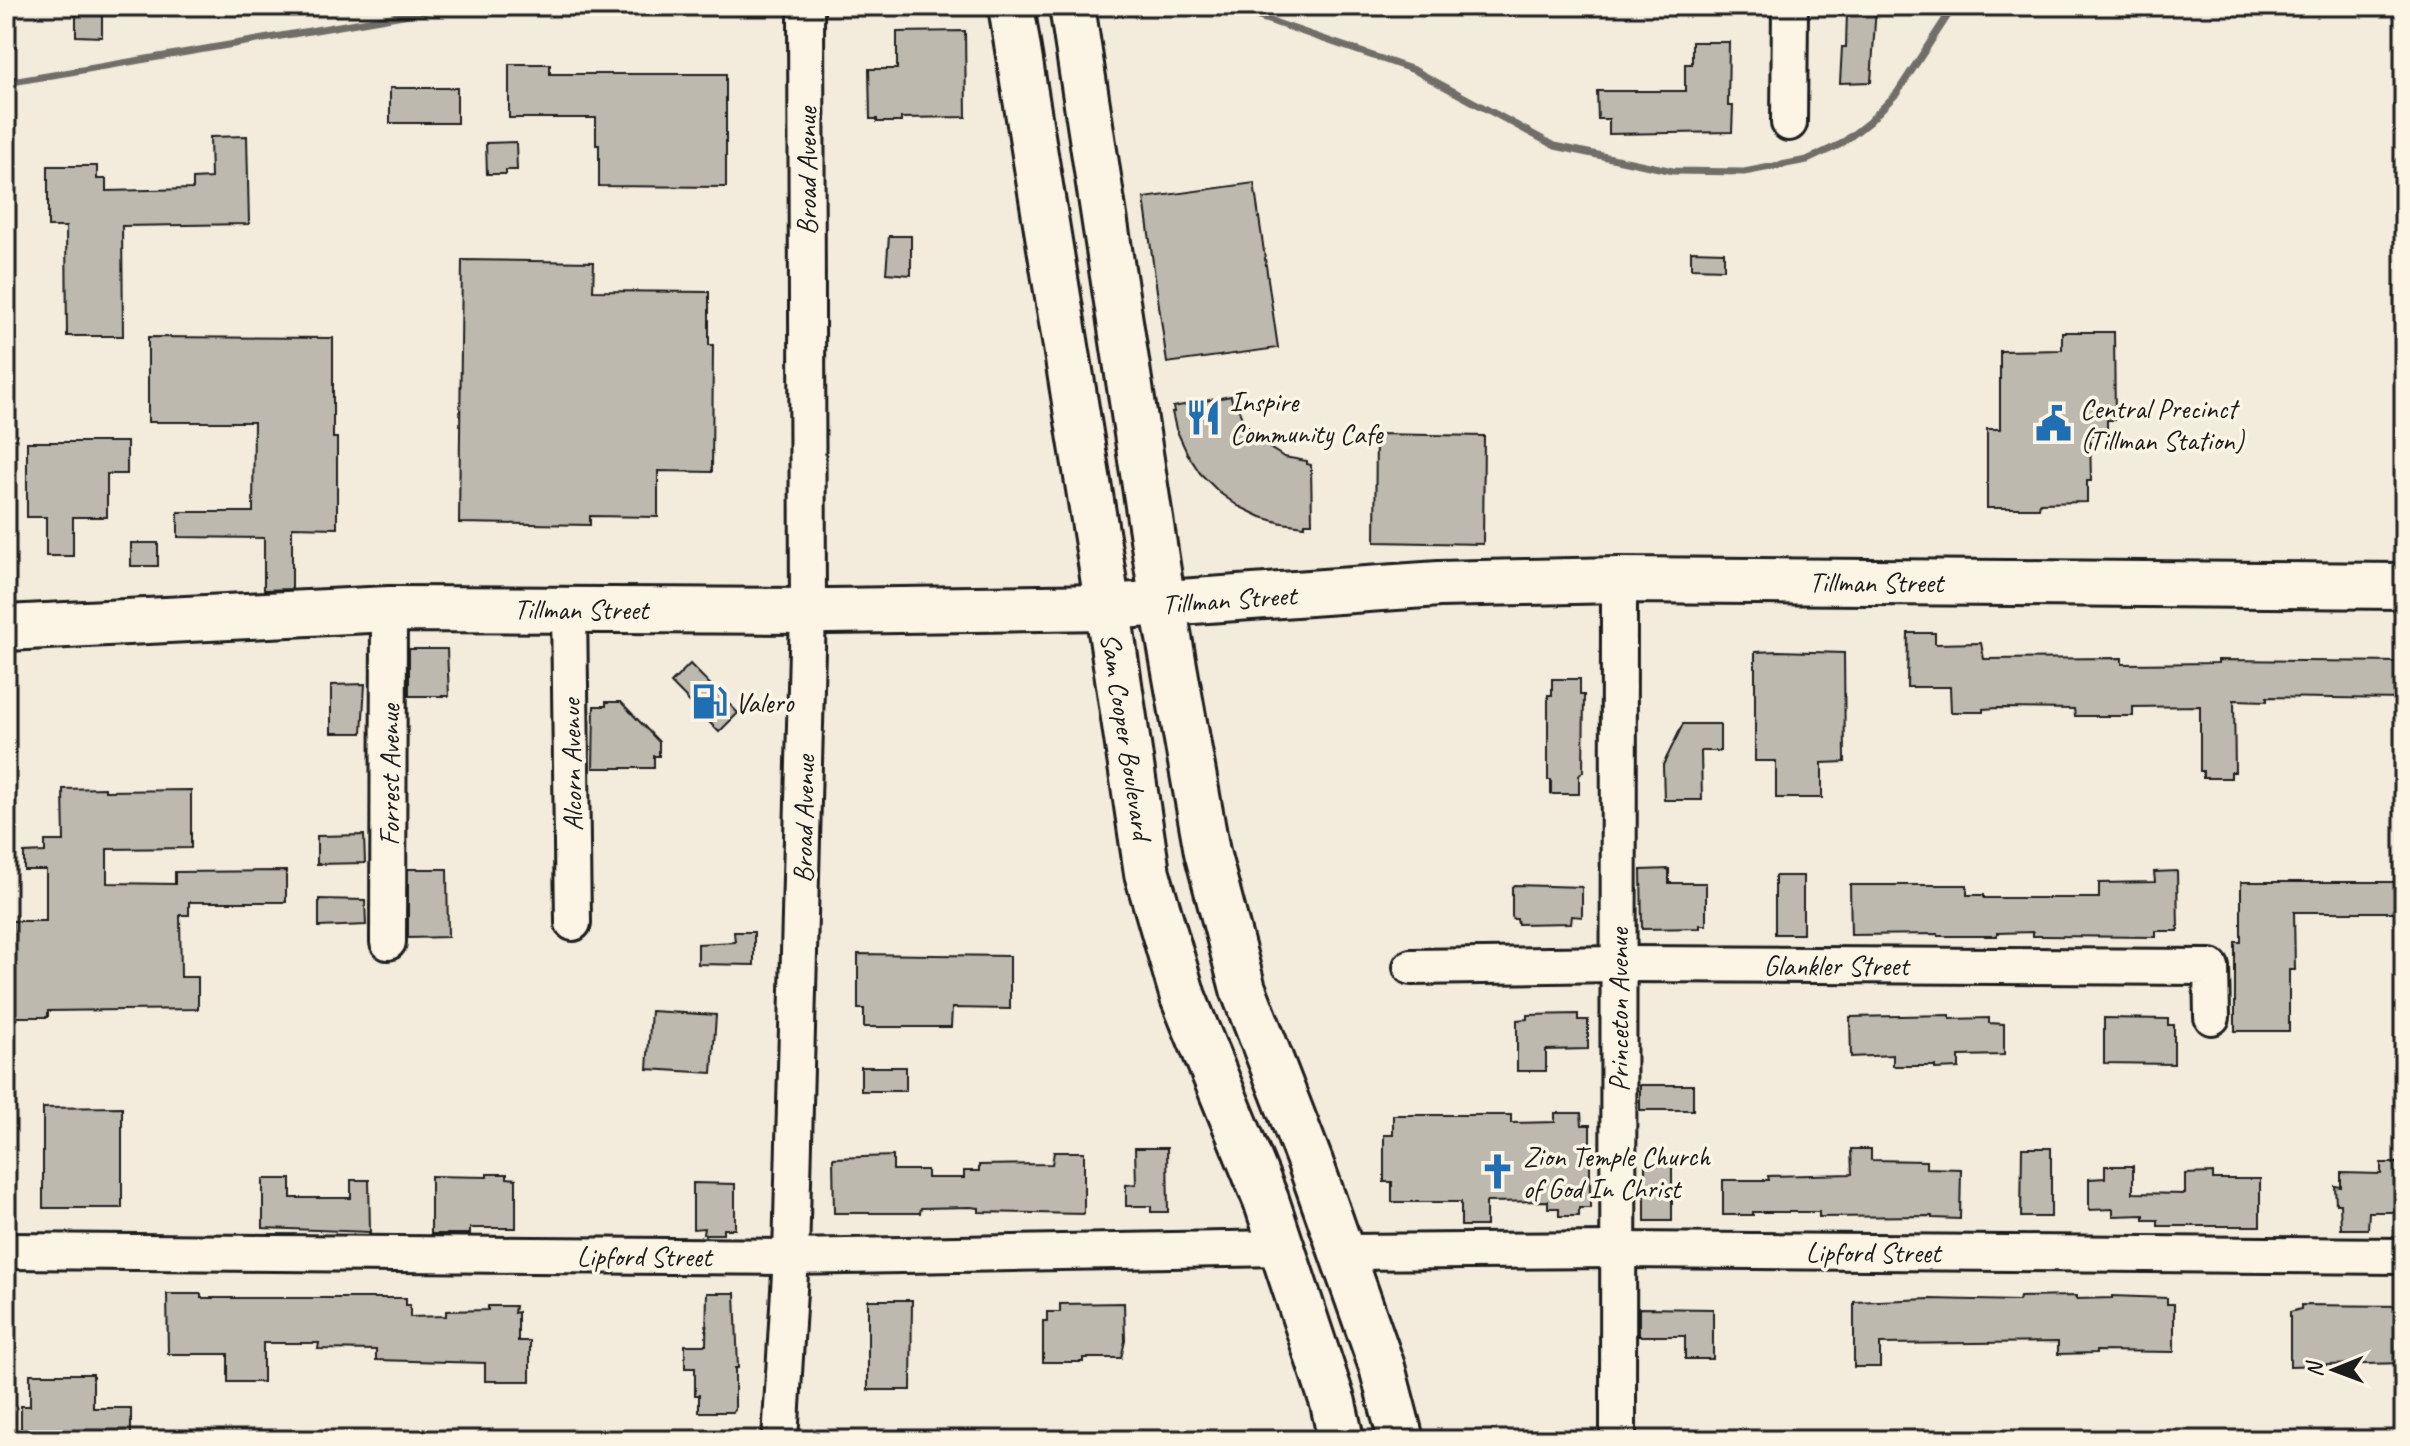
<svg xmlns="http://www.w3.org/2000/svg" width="2410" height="1446" viewBox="0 0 2410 1446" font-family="Caveat,sans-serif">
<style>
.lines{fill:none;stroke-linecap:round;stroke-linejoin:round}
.stream{stroke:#716e68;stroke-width:7}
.building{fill:#beb9ae;stroke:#1c1c1c;stroke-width:2}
.minor-casing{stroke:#1c1c1c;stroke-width:40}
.major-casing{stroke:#1c1c1c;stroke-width:50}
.minor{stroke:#fcf5e5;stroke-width:34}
.major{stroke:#fcf5e5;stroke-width:44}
.labels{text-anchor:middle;stroke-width:7;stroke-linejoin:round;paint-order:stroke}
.street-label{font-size:28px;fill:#1c1c1c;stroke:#fcf5e5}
.poi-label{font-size:28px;fill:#1c1c1c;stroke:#fcf5e5;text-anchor:start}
</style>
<rect width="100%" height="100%" fill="#f3ecdd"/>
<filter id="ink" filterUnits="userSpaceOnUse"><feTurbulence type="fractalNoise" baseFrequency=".0125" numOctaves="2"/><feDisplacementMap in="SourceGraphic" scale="16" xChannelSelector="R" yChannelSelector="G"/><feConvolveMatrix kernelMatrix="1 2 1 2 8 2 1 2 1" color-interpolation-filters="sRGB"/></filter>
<g filter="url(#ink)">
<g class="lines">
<g class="stream">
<polyline points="1227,6 1414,70 1555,146 1673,171 1744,172 1807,160 1841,144 1869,122 1897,93 1954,6"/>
<polyline points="6,83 456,6"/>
</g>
</g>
<g class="building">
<polygon points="76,6 102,6 102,37 76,36"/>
<polygon points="1850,6 1876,6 1871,82 1840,83 1842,47 1846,47 1847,11 1850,11"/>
<polygon points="965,31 966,117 901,118 901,122 877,122 877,119 870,119 869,69 897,69 897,32"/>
<polygon points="1692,42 1729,42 1728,106 1733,106 1732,132 1609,134 1609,119 1598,119 1597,91 1685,91 1685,64 1692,64"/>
<polygon points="509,64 550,64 550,74 726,74 726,187 599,186 599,145 596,145 596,118 509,118"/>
<rect x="390" y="88" width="67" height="35"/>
<polygon points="247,136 249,224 122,226 123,336 67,336 66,227 48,227 48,166 97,166 97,179 106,179 106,191 193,189 193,179 211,178 210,137"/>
<polygon points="516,142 517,170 506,170 506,174 487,174 486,143"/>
<polygon points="1254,183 1278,348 1167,363 1144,198"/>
<polygon points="889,236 911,236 911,275 886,273"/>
<polygon points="1691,251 1724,252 1724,269 1691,268"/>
<polygon points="462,260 594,262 593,291 709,292 709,345 713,345 712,472 658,471 658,517 590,516 590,525 459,523"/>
<polygon points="2062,332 2114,332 2115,420 2107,420 2107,435 2090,435 2091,481 2087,481 2087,502 2040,503 2039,508 1987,508 1987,429 2000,429 2000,351 2062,350"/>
<polygon points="148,337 333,338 333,438 337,438 337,528 292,527 292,589 264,590 264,538 178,537 178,512 253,512 254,422 148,422"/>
<polygon points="1231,396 1232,401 1235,400 1243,421 1260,442 1284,457 1307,461 1307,464 1311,465 1312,523 1305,523 1305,526 1282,523 1261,517 1238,506 1220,493 1200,473 1187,453 1176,429 1172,412 1174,412 1173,407"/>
<polygon points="1376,434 1484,436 1483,544 1375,542"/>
<polygon points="27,442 127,442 127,474 107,474 107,517 73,517 73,556 46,556 46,517 27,517"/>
<rect x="131" y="543" width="27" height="23"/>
<polygon points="1908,633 1935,633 1935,644 1981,643 1984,659 2122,658 2122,664 2218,663 2218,660 2404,662 2404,699 2267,697 2267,701 2234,700 2235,772 2231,772 2231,778 2203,778 2203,771 2200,771 2200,706 2133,707 2133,716 2075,716 2074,709 1998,708 1983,709 1983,712 1951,712 1950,687 1907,687"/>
<polygon points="409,649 447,649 449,696 409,696"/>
<polygon points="1778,651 1844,653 1845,762 1822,763 1822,798 1776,798 1776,761 1755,761 1755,652"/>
<polygon points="690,664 738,713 719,732 671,683"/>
<polygon points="1552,679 1580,679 1580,695 1584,695 1583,771 1579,776 1579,794 1551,794 1551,780 1548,780 1548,695 1552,695"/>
<polygon points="365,684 362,733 331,733 331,685"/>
<polygon points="606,702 621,702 659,742 659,756 654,756 654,768 593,768 594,706 606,706"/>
<polygon points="1683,724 1720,724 1720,751 1701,751 1702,800 1664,800 1663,765"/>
<polygon points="105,788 105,791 191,790 191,848 107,849 107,883 175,884 175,872 286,871 286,902 189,902 189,915 180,915 181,977 198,977 198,1009 48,1011 48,1017 13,1017 12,921 46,921 46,870 24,870 24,853 45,852 45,841 64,841 63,789"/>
<polygon points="364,835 365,863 317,864 317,836"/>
<polygon points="408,869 447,869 448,937 408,938"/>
<polygon points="1669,869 1669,883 1706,883 1706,925 1700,925 1700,928 1642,929 1641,870"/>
<polygon points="2177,871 2178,931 2156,931 2156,937 2044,936 2033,936 2033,932 1997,933 1997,936 1938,936 1938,934 1851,935 1850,885 1967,885 1967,895 1984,895 1984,898 2099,898 2099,883 2155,882 2154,872"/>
<rect x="1775" y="876" width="28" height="58"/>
<polygon points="2241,882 2404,882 2404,912 2294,912 2295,970 2289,970 2289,1031 2235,1031 2235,942 2241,942"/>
<polygon points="1514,885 1582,887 1582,917 1572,916 1571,923 1518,924 1517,919 1513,919 1512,916 1512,887"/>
<polygon points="319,899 365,900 366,925 319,927"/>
<polygon points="734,932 754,932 754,965 698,964 698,944 735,942"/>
<polygon points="858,954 1010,956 1010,1009 952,1008 951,1027 864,1027 864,1009 858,1009"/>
<polygon points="651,1011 716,1015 712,1073 647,1069"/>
<polygon points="1578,1014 1578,1020 1588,1020 1588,1049 1546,1050 1546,1071 1517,1071 1517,1020 1527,1019 1527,1015"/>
<polygon points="1950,1015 1950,1019 1989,1018 1989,1023 2004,1024 2004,1055 1959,1056 1959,1068 1935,1069 1935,1066 1893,1066 1893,1055 1851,1057 1850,1017"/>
<polygon points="2104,1018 2168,1019 2168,1025 2174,1025 2174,1064 2104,1063"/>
<rect x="861" y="1067" width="45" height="24"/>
<rect x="1640" y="1085" width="53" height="25"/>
<polygon points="122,1107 122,1208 43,1208 43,1108"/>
<polygon points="1555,1113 1581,1113 1582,1125 1590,1125 1590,1208 1579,1208 1579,1216 1559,1216 1559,1208 1548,1208 1548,1201 1486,1202 1486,1226 1461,1226 1461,1202 1392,1202 1392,1182 1384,1182 1384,1135 1393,1135 1393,1115 1511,1115 1511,1123 1555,1122"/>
<polygon points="1135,1148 1167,1148 1168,1212 1151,1212 1151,1206 1126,1206 1126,1185 1136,1184"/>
<polygon points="2022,1148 2051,1148 2051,1217 2021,1217"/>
<polygon points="1851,1149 1871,1149 1871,1160 1926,1161 1926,1168 1961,1169 1960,1219 1932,1218 1932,1216 1819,1217 1819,1212 1753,1212 1753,1215 1723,1215 1723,1180 1769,1180 1768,1176 1852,1174"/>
<polygon points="1054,1152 1084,1152 1084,1214 979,1212 979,1208 970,1207 921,1208 920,1213 834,1213 833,1158 893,1156 893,1170 927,1170 927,1178 964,1178 964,1171 979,1171 979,1165 1052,1164"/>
<polygon points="2381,1163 2404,1163 2404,1212 2369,1212 2368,1229 2341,1229 2340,1204 2336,1204 2335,1186 2341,1187 2341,1173 2381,1174"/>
<rect x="1645" y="1165" width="27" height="56"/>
<polygon points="2105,1166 2133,1166 2133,1193 2185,1194 2185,1174 2213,1173 2213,1179 2260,1179 2260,1226 2158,1226 2158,1220 2144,1220 2144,1215 2113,1216 2113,1209 2089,1210 2089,1179 2105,1178"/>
<polygon points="487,1174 507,1174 507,1178 516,1179 516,1228 470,1228 470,1234 431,1234 431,1176 487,1177"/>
<polygon points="263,1179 291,1179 291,1198 351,1198 351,1180 369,1180 370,1232 263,1228"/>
<polygon points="693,1183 735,1184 735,1229 723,1229 723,1234 703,1234 704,1228 693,1229"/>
<polygon points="707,1293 735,1293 738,1368 735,1368 735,1410 733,1412 699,1412 699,1395 695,1395 695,1368 685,1368 685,1345 706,1345"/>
<polygon points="167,1294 201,1294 201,1298 406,1298 406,1305 410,1305 410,1317 446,1316 446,1311 488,1310 488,1306 515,1306 514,1313 518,1312 518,1341 530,1341 530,1381 485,1381 485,1363 376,1360 376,1350 318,1349 319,1343 263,1343 263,1382 228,1382 228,1354 168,1354"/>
<polygon points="2076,1296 2076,1299 2112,1298 2112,1296 2167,1298 2167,1304 2174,1304 2174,1352 2096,1351 2096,1353 2058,1354 2058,1342 1880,1344 1880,1367 1854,1367 1854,1302 1930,1299 2019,1301 2020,1297"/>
<polygon points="868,1300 912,1300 911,1390 868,1390"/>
<polygon points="1124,1303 1125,1341 1121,1358 1083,1358 1083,1362 1043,1362 1043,1321 1047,1321 1047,1312 1060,1312 1060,1304"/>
<polygon points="2301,1305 2404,1306 2404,1363 2290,1366 2290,1312 2301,1309"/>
<polygon points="1639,1308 1713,1309 1713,1359 1685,1359 1685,1336 1639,1336"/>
<polygon points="30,1374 93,1374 93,1408 131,1408 131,1440 21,1440 21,1406 30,1406"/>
</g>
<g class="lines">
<defs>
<g id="minor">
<polyline points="1789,123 1790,6"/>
<polyline points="569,608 573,923"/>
<polyline points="388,942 389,609"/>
<polyline points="1411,967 1618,964 2211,967 2212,1017"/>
<polyline points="6,1251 791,1257 1282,1248"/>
<polyline points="1342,1252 1617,1250 2404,1256"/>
<polyline points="780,1440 791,1257 808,611 806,6"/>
<polyline points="1618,1440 1619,580"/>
</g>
<g id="major">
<polyline points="1011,6 1101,563 1147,873 1183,997 1266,1200 1333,1403 1341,1440"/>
<polyline points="1072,6 1163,604 1207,852 1243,989 1310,1162 1382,1367 1401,1440"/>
<polyline points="6,628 389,609 828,611 1107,607 1439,584 1619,580 2404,586"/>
</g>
</defs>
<use href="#minor" class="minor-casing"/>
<use href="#major" class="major-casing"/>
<use href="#minor" class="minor"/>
<use href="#major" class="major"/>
</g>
</g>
<defs>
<symbol id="restaurant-bare" viewBox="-9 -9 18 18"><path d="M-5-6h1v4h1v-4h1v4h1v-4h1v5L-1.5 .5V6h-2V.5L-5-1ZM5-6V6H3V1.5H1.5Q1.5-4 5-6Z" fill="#1f6fb2" stroke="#fcf5e5" stroke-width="2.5" paint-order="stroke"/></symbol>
<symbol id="civic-bare" viewBox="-9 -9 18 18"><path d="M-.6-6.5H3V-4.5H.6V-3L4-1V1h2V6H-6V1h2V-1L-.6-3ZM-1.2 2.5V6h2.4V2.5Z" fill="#1f6fb2" stroke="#fcf5e5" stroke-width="2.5" paint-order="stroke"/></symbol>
<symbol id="fuel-bare" viewBox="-9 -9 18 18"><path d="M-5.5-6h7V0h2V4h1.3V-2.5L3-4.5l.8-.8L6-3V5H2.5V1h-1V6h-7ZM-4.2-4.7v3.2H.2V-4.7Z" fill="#1f6fb2" stroke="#fcf5e5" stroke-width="2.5" paint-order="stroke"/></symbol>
<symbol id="church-bare" viewBox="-9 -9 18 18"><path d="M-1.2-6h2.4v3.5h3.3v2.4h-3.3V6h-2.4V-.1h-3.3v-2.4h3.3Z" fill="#1f6fb2" stroke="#fcf5e5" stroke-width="2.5" paint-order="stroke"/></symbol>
</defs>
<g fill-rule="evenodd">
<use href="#restaurant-bare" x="1178" y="392" width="51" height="51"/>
<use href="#civic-bare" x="2028" y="398" width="51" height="51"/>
<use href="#fuel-bare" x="684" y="676" width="51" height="51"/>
<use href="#church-bare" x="1472" y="1146" width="51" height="51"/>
</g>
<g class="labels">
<g class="street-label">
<text transform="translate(806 171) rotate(-90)" y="10">Broad Avenue</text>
<text x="1876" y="592">Tillman Street</text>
<text transform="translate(1229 599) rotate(-4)" y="10">Tillman Street</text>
<text x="581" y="619">Tillman Street</text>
<text transform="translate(1127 736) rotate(81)" y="10">Sam Cooper Boulevard</text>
<text transform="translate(571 765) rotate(-91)" y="10">Alcorn Avenue</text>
<text transform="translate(389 775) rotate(-90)" y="10">Forrest Avenue</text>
<text transform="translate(803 819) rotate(-89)" y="10">Broad Avenue</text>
<text x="1836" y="975">Glankler Street</text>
<text transform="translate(1618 1010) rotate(-90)" y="10">Princeton Avenue</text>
<text x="1873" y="1262">Lipford Street</text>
<text x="644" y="1266">Lipford Street</text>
</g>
<g class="poi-label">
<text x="1230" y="411">Inspire<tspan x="1230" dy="32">Community Cafe</tspan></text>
<text x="2080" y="418">Central Precinct<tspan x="2080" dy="32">(Tillman Station)</tspan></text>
<text x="735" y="712">Valero</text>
<text x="1523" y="1166">Zion Temple Church<tspan x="1523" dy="32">of God In Christ</tspan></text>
</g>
</g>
<rect width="2410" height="1446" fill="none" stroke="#fcf5e5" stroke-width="32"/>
<rect x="16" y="16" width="2378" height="1414" fill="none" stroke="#1c1c1c" stroke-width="3" filter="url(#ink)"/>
<g transform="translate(2334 1370) rotate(269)" stroke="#fcf5e5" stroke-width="6" paint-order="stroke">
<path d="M0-6L14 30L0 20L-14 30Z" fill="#1c1c1c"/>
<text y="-12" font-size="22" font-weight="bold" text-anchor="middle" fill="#1c1c1c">N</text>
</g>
</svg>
